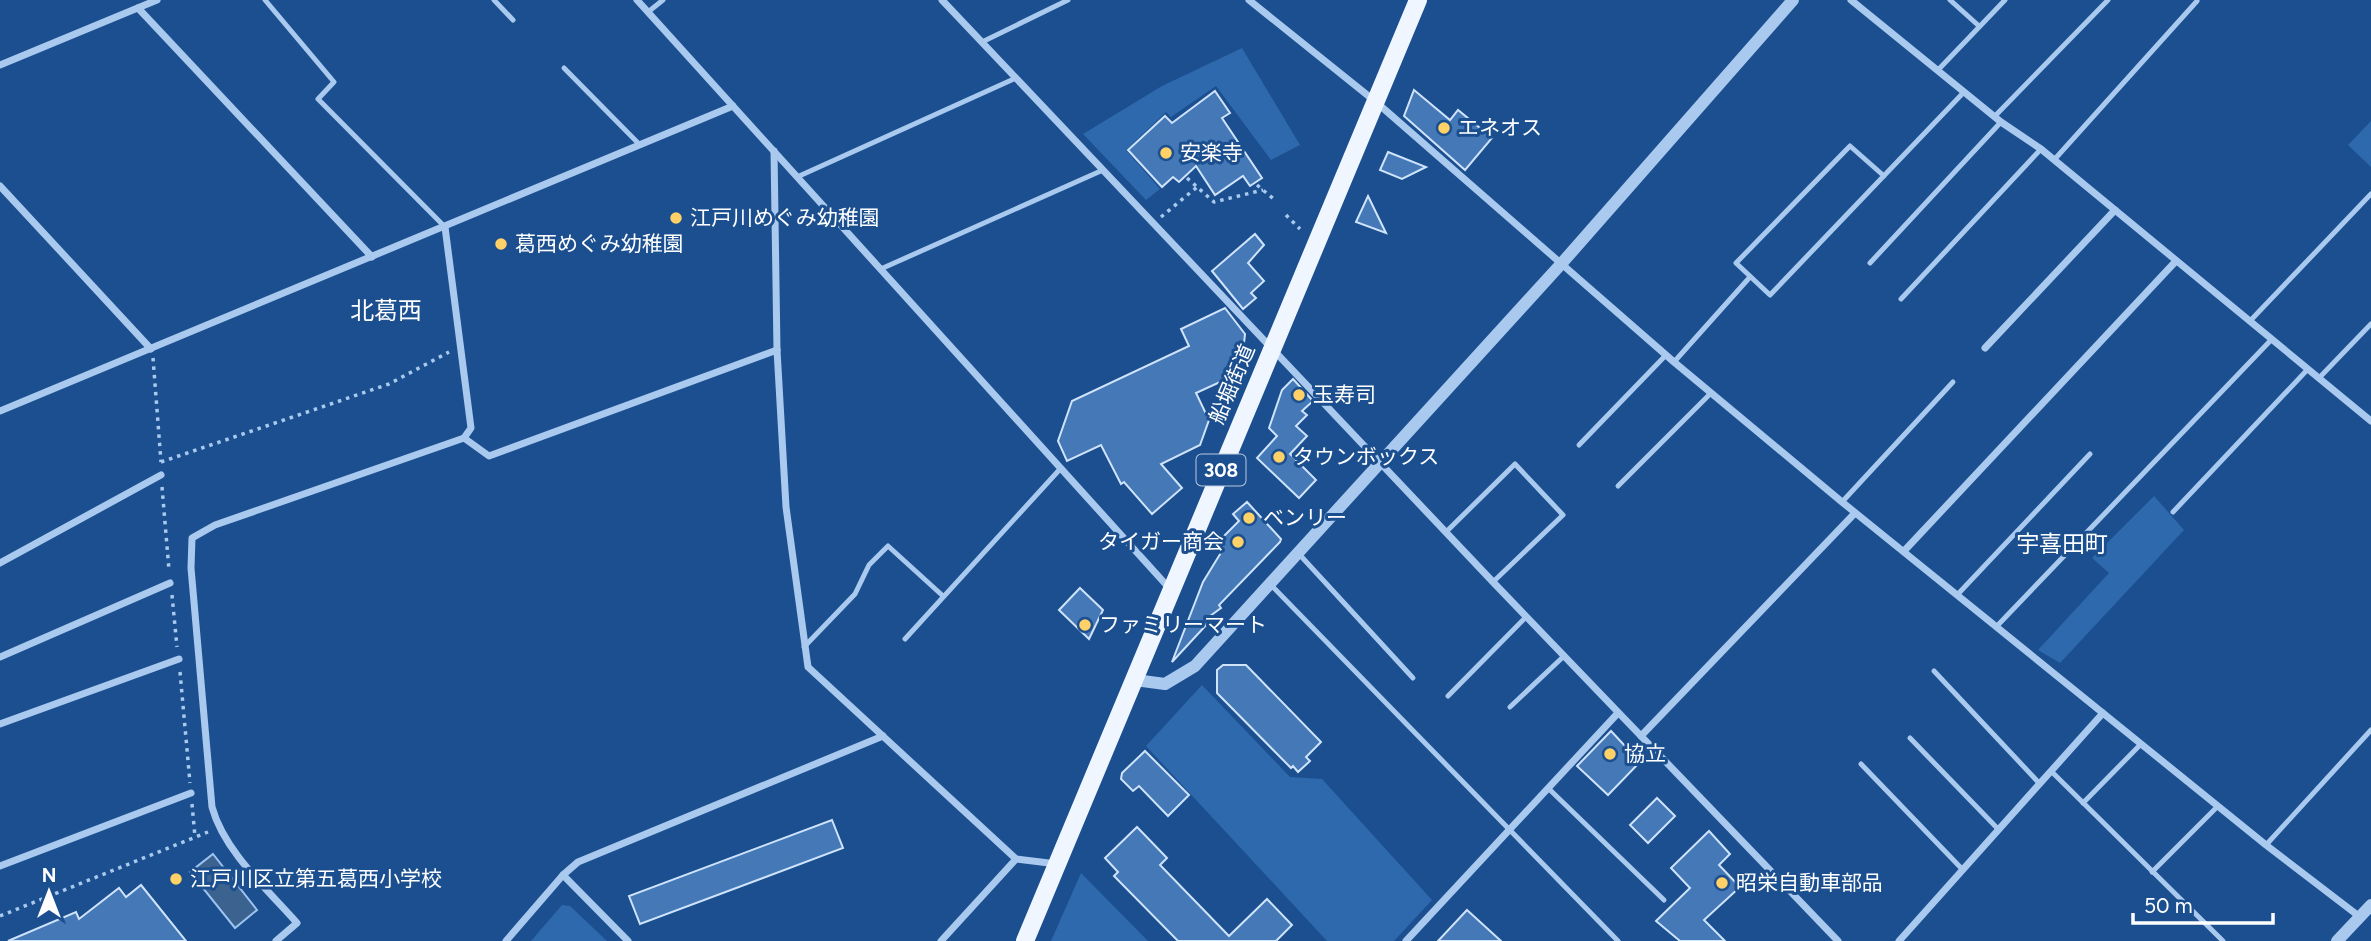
<svg xmlns="http://www.w3.org/2000/svg" width="2371" height="941" viewBox="0 0 2371 941" font-family="Figtree,'Noto Sans JP',sans-serif">
<style>
.green{fill:#2e69ad}
.water{fill:#3c6290;stroke:#9cc4f0;stroke-width:2}
.building{fill:#4478b7;stroke:#cfe3fa;stroke-width:2}
.lines{fill:none;stroke-linecap:round;stroke-linejoin:round}
.path{stroke:#a9c9ee;stroke-width:3.5;stroke-dasharray:3.5 5;stroke-linecap:butt}
.service{stroke:#a9c9ee;stroke-width:5}
.minor{stroke:#a9c9ee;stroke-width:7}
.tertiary{stroke:#a9c9ee;stroke-width:12}
.primary{stroke:#f0f6ff;stroke-width:18}
.poi-dot{fill:#ffd166;stroke:#1b4f8f;stroke-width:2.5}
.labels{text-anchor:middle;stroke-width:6;stroke-linejoin:round;paint-order:stroke}
.shield{fill:#1b4f8f;stroke:#bbcadd;stroke-width:2}
.shield-label{font-size:19px;font-weight:bold;fill:#fff}
.poi-label{font-size:21px;fill:#fff;stroke:#1b4f8f;text-anchor:start}
.street-label{font-size:21px;fill:#fff;stroke:#1b4f8f}
.neighbourhood-label{font-size:23px;fill:#fff;stroke:#1b4f8f}
.quarter-label{font-size:24px;fill:#fff;stroke:#1b4f8f}
</style>
<rect width="100%" height="100%" fill="#1b4f8f"/>
<g class="green">
<polygon points="1242,48 1300,145 1271,160 1216,86 1171,117 1166,112 1126,150 1160,189 1146,200 1083,134 1162,86"/>
<polygon points="2371,121 2371,167 2348,145"/>
<polygon points="2154,496 2184,530 2060,663 2038,650 2109,573 2092,558"/>
<polygon points="1202,685 1290,777 1322,779 1432,900 1394,941 1327,941 1146,746"/>
<polygon points="1081,873 1148,941 1051,941"/>
<polygon points="562,905 570,906 607,941 531,941"/>
</g>
<polygon class="water" points="213,854 257,910 235,928 190,872"/>
<g class="building">
<polygon points="1414,90 1450,120 1458,110 1492,138 1465,170 1404,116"/>
<polygon points="1215,91 1230,113 1222,118 1262,178 1250,186 1243,176 1215,195 1196,166 1179,182 1173,177 1162,187 1128,150 1165,116 1172,123"/>
<polygon points="1388,152 1426,167 1402,179 1380,170"/>
<polygon points="1368,196 1386,233 1356,222"/>
<polygon points="1255,234 1264,245 1248,263 1264,281 1251,293 1256,298 1243,309 1212,271"/>
<polygon points="1225,308 1245,334 1244,343 1231,377 1196,393 1209,420 1200,445 1161,464 1182,488 1152,514 1124,482 1121,484 1101,445 1067,461 1058,441 1072,401 1189,346 1181,329"/>
<polygon points="1293,379 1313,401 1302,411 1307,415 1296,426 1307,436 1290,454 1316,480 1299,498 1257,458 1277,436 1269,428 1282,390"/>
<polygon points="1247,502 1281,539 1280,542 1219,605 1221,608 1206,619 1209,622 1172,662 1203,582 1222,551 1224,536 1239,521 1233,514"/>
<polygon points="1080,588 1103,610 1089,639 1059,610"/>
<polygon points="1223,665 1246,665 1321,742 1306,757 1310,761 1298,772 1293,766 1291,768 1217,693 1217,670"/>
<polygon points="1611,731 1640,762 1608,795 1577,766"/>
<polygon points="1145,751 1189,795 1168,816 1139,786 1133,791 1121,779 1122,773"/>
<polygon points="1657,798 1675,816 1648,843 1630,825"/>
<polygon points="832,820 843,848 640,924 629,896"/>
<polygon points="1137,827 1167,858 1160,865 1229,936 1267,899 1292,925 1276,941 1178,941 1114,876 1118,872 1105,858"/>
<polygon points="1709,831 1730,854 1719,865 1740,887 1704,920 1725,941 1680,941 1656,921 1690,888 1671,868"/>
<polygon points="141,885 186,941 8,941 76,912 79,919 119,888 126,897"/>
<polygon points="1467,910 1501,941 1438,941"/>
</g>
<g class="lines">
<g class="path">
<polyline points="1187,178 1214,202 1263,190"/>
<polyline points="1257,185 1276,201"/>
<polyline points="1286,215 1300,229"/>
<polyline points="1161,217 1197,187"/>
<polyline points="153,358 161,462"/>
<polyline points="161,462 389,384 449,352"/>
<polyline points="162,487 169,570"/>
<polyline points="172,595 177,647"/>
<polyline points="180,672 190,783"/>
<polyline points="192,804 195,837"/>
<polyline points="0,916 208,832"/>
</g>
<g class="service">
<polyline points="265,0 334,82 318,99 445,227"/>
<polyline points="494,0 513,20"/>
<polyline points="1950,0 1979,26"/>
<polyline points="648,12 663,0"/>
<polyline points="982,42 1068,0"/>
<polyline points="564,68 640,145"/>
<polyline points="1938,70 2005,0"/>
<polyline points="1995,116 2108,0"/>
<polyline points="2054,160 2197,1"/>
<polyline points="1884,176 1850,146 1736,263 1770,295 1964,92"/>
<polyline points="797,177 1016,78"/>
<polyline points="1870,263 2001,122"/>
<polyline points="883,268 1103,170"/>
<polyline points="1901,299 2041,149"/>
<polyline points="2250,321 2371,194"/>
<polyline points="1674,362 1750,277"/>
<polyline points="2319,378 2371,324"/>
<polyline points="1579,445 1666,355"/>
<polyline points="1618,486 1711,393"/>
<polyline points="1842,502 1953,382"/>
<polyline points="2173,512 2308,369"/>
<polyline points="1446,532 1515,464 1563,515 1493,582"/>
<polyline points="1299,554 1413,678"/>
<polyline points="1271,585 1618,941"/>
<polyline points="1958,594 2090,454"/>
<polyline points="1997,626 2272,339"/>
<polyline points="905,639 1061,468"/>
<polyline points="804,647 855,594 869,565 888,546 943,596"/>
<polyline points="1934,671 2040,784"/>
<polyline points="1448,696 1526,617"/>
<polyline points="1510,707 1564,656"/>
<polyline points="1910,738 1999,830"/>
<polyline points="1861,764 1963,870"/>
<polyline points="2051,771 2223,941"/>
<polyline points="1548,788 1664,900"/>
<polyline points="2083,803 2141,744"/>
<polyline points="2266,845 2371,730"/>
<polyline points="2152,872 2218,806"/>
</g>
<g class="minor">
<polyline points="637,0 1170,589"/>
<polyline points="942,0 1493,582 1838,941"/>
<polyline points="1249,0 1376,102 1674,362 1842,502 2266,845 2360,917"/>
<polyline points="1851,0 2001,122 2041,149 2371,421"/>
<polyline points="138,8 372,257"/>
<polyline points="0,65 157,0"/>
<polyline points="774,151 777,350 786,507 808,667 1016,859 1057,864"/>
<polyline points="0,186 151,349"/>
<polyline points="445,227 471,428 464,438 489,456 777,350"/>
<polyline points="1985,348 2115,210"/>
<polyline points="0,411 733,106"/>
<polyline points="1905,550 2176,261"/>
<polyline points="0,563 161,475"/>
<polyline points="0,657 170,583"/>
<polyline points="0,724 179,659"/>
<polyline points="1641,736 1855,513"/>
<polyline points="0,866 191,793"/>
<polyline points="563,875 628,941"/>
<path d="M276,941l21,-18c-30,-34 -73,-72 -85,-116l-21,-239 1,-30 23,-13 249,-87"/>
<polyline points="506,941 563,875 578,862 883,736"/>
<polyline points="941,941 1016,859"/>
<polyline points="1406,941 1618,713"/>
<polyline points="1899,941 2103,713"/>
</g>
<g class="tertiary">
<polyline points="1135,680 1165,684 1195,666 1562,263 1793,0"/>
<polyline points="2337,941 2371,905"/>
</g>
<polyline class="primary" points="1025,941 1418,0"/>
</g>
<g class="poi-dot">
<circle cx="1444" cy="128" r="7"/>
<circle cx="1166" cy="153" r="7"/>
<circle cx="676" cy="218" r="7"/>
<circle cx="501" cy="244" r="7"/>
<circle cx="1299" cy="395" r="7"/>
<circle cx="1279" cy="457" r="7"/>
<circle cx="1249" cy="518" r="7"/>
<circle cx="1238" cy="542" r="7"/>
<circle cx="1085" cy="625" r="7"/>
<circle cx="1610" cy="754" r="7"/>
<circle cx="176" cy="879" r="7"/>
<circle cx="1722" cy="883" r="7"/>
</g>
<g class="labels">
<rect class="shield" x="1196.5" y="454.5" width="49" height="31" rx="5"/>
<g class="shield-label">
<text x="1221" y="477">308</text>
</g>
<g class="poi-label">
<text x="1458" y="135">エネオス</text>
<text x="1180" y="160">安楽寺</text>
<text x="690" y="225">江戸川めぐみ幼稚園</text>
<text x="515" y="251">葛西めぐみ幼稚園</text>
<text x="1313" y="402">玉寿司</text>
<text x="1293" y="464">タウンボックス</text>
<text x="1263" y="525">ベンリー</text>
<text x="1224" y="549" text-anchor="end">タイガー商会</text>
<text x="1099" y="632">ファミリーマート</text>
<text x="1624" y="761">協立</text>
<text x="190" y="886">江戸川区立第五葛西小学校</text>
<text x="1736" y="890">昭栄自動車部品</text>
</g>
<g class="street-label">
<text transform="translate(1232 384) rotate(-67)" y="7">船堀街道</text>
</g>
<g class="neighbourhood-label">
<text x="2062" y="552">宇喜田町</text>
</g>
<g class="quarter-label">
<text x="386" y="319">北葛西</text>
</g>
</g>
<g transform="translate(49 892)" stroke="#1b4f8f" stroke-width="5" paint-order="stroke">
<path d="M0-5L12 26L0 18L-12 26Z" fill="#ffffff"/>
<text y="-10" font-size="19" font-weight="bold" text-anchor="middle" fill="#ffffff">N</text>
</g>
<path d="M2133 913v10h140v-10" fill="none" stroke="#ffffff" stroke-width="3.5"/>
<text x="2144" y="913" font-size="21" fill="#ffffff" stroke="#1b4f8f" stroke-width="5" paint-order="stroke">50 m</text>
</svg>
